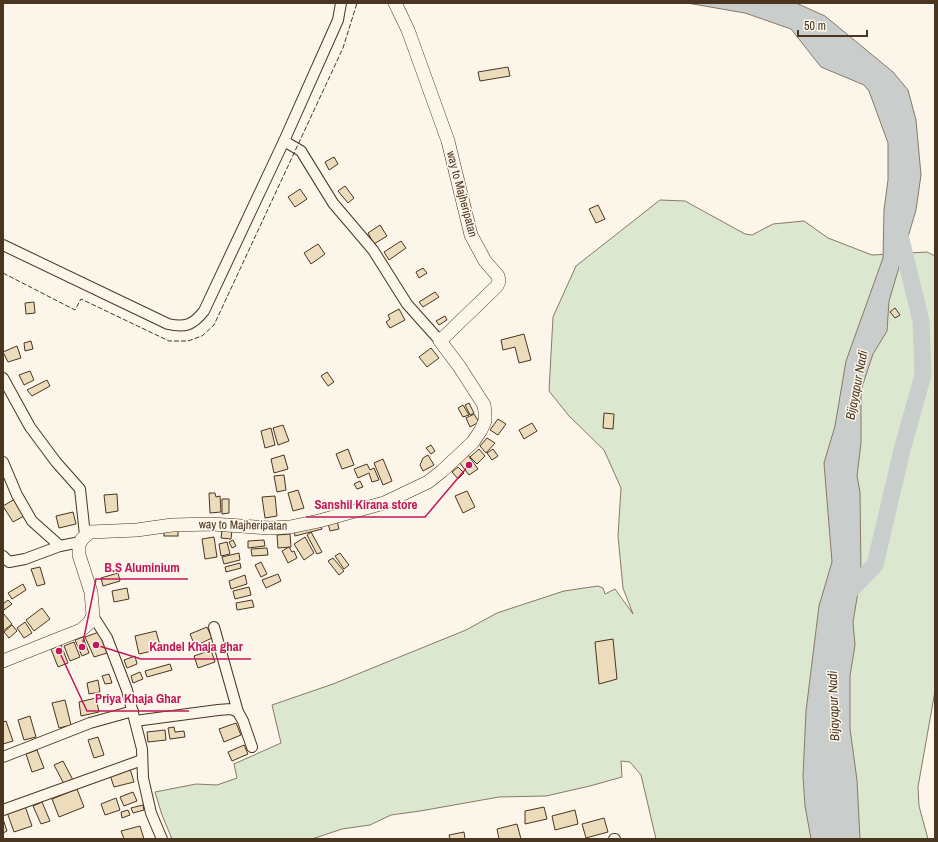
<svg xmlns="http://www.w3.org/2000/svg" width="938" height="842" viewBox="0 0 938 842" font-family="'Archivo Narrow',sans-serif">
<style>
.green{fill:#dce7d0;stroke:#887966}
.water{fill:#c9cecd;stroke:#887966}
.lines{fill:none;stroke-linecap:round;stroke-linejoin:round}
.river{stroke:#c9cecd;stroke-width:17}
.building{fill:#ecdcbc;stroke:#4a3520}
.minor-casing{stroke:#4a3520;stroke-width:12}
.major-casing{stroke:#4a3520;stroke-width:14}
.minor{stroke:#fbf6e9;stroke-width:10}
.major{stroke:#fbf6e9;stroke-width:13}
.fence{stroke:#4a3520;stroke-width:1;stroke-dasharray:5 2;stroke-linecap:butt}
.labels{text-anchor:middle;stroke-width:3;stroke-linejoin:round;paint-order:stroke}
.street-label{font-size:12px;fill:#4a3520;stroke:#fbf6e9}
.water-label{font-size:13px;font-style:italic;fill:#4a3520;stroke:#fbf6e9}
.leader{fill:none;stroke:#c2185b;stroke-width:1.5}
.callout-dot{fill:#c2185b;stroke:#fbf6e9;stroke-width:1.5}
.callout-label{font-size:13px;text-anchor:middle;font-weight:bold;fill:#c2185b;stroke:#fbf6e9;stroke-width:3;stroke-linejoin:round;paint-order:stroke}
</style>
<rect width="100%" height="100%" fill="#fbf6e9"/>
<polygon class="green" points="660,200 685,201 745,234 752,235 773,224 804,221 828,238 872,255 927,252 935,256 935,691 918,787 919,806 928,839 656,839 641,775 630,762 621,761 622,777 590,786 546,796 499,797 420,811 391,815 370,825 342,829 312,839 172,839 162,815 155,792 196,784 217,785 237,778 234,764 281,743 272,705 333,684 466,630 497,613 564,591 598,586 603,588 605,594 615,589 633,614 623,588 618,536 621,488 604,450 569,416 549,391 553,317 576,266"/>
<polygon class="water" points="687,3 796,3 825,16 893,72 908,90 916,120 921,175 916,210 889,301 887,331 873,354 861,390 861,443 857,476 860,492 861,574 853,622 855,645 850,676 850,729 857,780 860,839 811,839 805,806 803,776 806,711 819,606 832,562 824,463 835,426 846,361 883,258 884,210 888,180 888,143 869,91 864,85 821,67 791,29 745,13"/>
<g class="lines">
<polyline class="river" points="844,597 875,565 902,450 923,375 921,321 898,227"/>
</g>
<g class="building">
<polygon points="508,67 510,76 480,81 478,72"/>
<polygon points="334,157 338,164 329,170 325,162"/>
<polygon points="345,186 354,198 348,203 338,191"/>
<polygon points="300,189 307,199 295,207 288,197"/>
<polygon points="598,205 605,219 596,223 589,209"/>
<polygon points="380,225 387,236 374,244 368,233"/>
<polygon points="401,241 406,248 389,260 384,252"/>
<polygon points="318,244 325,254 311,264 304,253"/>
<polygon points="423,268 427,273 419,278 416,272"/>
<polygon points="435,292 439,297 423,307 419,302"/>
<polygon points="34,302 35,313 26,314 25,303"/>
<polygon points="895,308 900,315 895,318 890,312"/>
<polygon points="399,309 405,320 390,328 386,322 390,319 388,315"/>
<polygon points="445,316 447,320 439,325 436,321"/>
<polygon points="524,334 531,360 519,363 515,347 503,350 501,340"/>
<polygon points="31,341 33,349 25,351 24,343"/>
<polygon points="17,346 21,358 8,362 3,352"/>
<polygon points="431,348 439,358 427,367 419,357"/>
<polygon points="30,371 34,380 24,385 19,375"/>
<polygon points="327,372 334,382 328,386 321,376"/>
<polygon points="47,380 50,386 32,396 27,390"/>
<polygon points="469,403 474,413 470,415 465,405"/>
<polygon points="463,405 469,415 463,417 458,408"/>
<polygon points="604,413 614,414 613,429 603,428"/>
<polygon points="474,414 479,422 470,427 466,418"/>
<polygon points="498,419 506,424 498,435 490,430"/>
<polygon points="532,423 537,431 524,439 519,430"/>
<polygon points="283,425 289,441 278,445 273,428"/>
<polygon points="271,428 275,445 265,448 261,431"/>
<polygon points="487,438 495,443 486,453 480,446"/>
<polygon points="431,445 435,451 431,454 426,448"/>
<polygon points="348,449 354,465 342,469 336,454"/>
<polygon points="479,449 485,456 477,464 470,457"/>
<polygon points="493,449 498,456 492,460 487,453"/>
<polygon points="284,455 288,469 274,473 271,459"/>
<polygon points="428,455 434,465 423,471 420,465 423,458"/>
<polygon points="468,455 478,469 469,475 459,462"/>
<polygon points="383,459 392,481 383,485 374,463"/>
<polygon points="367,464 370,470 374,468 379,480 372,482 369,473 358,478 354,469"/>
<polygon points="458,467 464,473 458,479 452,472"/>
<polygon points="284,475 286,490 277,492 274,476"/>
<polygon points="360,481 363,487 357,489 354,484"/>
<polygon points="298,490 304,508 293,511 288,493"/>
<polygon points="467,491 475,507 463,513 455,496"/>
<polygon points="209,493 215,493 216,497 220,496 221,512 210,513"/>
<polygon points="117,494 118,511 106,513 104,495"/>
<polygon points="275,496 277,516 265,518 262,497"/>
<polygon points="15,499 24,516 13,522 3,506"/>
<polygon points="222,499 229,499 229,513 222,514"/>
<polygon points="73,512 76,524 59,528 56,516"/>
<polygon points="337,521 339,529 330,531 328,523"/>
<polygon points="320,524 322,529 295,536 294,530"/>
<rect x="164" y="527" width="14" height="9"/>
<polygon points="222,530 232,530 231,539 221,538"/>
<polygon points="311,532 322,552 317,554 307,535"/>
<polygon points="290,534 291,547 278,548 277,535"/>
<polygon points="214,537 217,557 205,559 202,539"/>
<polygon points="305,537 314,553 304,560 294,544"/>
<polygon points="233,540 236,546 232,548 229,542"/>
<polygon points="264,540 265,546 248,548 248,541"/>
<polygon points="227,542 230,554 221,556 219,544"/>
<polygon points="289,547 292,552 294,551 297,558 288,563 282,551"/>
<polygon points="267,548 268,555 252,556 251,549"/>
<polygon points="239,553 240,560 224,564 222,557"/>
<polygon points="340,553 349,565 344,569 335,556"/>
<polygon points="333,558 344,571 339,575 328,561"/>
<polygon points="261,562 267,574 261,577 255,565"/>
<polygon points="240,563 241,568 226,572 225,567"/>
<polygon points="40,567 45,584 37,586 31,569"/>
<polygon points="118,573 120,581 103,586 101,578"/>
<polygon points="278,574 281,581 266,588 262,580"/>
<polygon points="245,575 247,584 231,589 229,581"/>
<polygon points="23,584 26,590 12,599 8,593"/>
<polygon points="249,587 251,595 235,599 233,591"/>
<polygon points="127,588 129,599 114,602 112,591"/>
<polygon points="8,600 12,604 4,610 3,604"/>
<polygon points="252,600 254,607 237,610 236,603"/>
<polygon points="42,608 50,619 34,631 26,620"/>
<polygon points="3,613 12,624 3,631"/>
<polygon points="25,622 32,633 24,638 17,628"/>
<polygon points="12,625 17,631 9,638 4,632"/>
<polygon points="207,627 212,638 195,646 190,634"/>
<polygon points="156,631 161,649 139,654 135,636"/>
<polygon points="99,632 107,653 94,657 85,637"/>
<polygon points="83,637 89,653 82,656 75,640"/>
<polygon points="613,639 617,679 599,684 595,642"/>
<polygon points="74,642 80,657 70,661 64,646"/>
<polygon points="61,645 68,663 58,667 51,649"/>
<polygon points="211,650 215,662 198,668 194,656"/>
<polygon points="135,656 137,664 127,668 124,660"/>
<polygon points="170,664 172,670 147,677 145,671"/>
<polygon points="140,672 143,679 133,683 131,676"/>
<polygon points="109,674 112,683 105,684 102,676"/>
<polygon points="98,680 100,692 89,694 87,683"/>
<polygon points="96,698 99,712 81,716 79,702"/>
<polygon points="65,700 71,725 59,728 52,703"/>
<polygon points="30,716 36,737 24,740 18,720"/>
<polygon points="6,721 13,741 3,744 3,722"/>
<polygon points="236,723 241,735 224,742 219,729"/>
<polygon points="174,727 175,732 184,731 185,737 170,739 168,728"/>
<polygon points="165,730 166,740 148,742 147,732"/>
<polygon points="98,737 104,755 94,758 88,740"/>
<polygon points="244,745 248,754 232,761 228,752"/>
<polygon points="37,750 44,768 32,772 26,754"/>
<polygon points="63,761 73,780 64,784 54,765"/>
<polygon points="130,769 134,782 114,787 110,775"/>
<polygon points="77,789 84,807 59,817 52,799"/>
<polygon points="133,792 137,801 124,806 120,797"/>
<polygon points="116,798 120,810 105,815 101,804"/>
<polygon points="42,802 50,821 41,824 33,806"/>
<polygon points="143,805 144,810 133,813 131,808"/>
<polygon points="25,806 32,826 14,832 7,812"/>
<polygon points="544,807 547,819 525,824 525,811"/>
<polygon points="128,810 130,815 122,818 121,812"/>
<polygon points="575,810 578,824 555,830 552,816"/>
<polygon points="604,818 608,832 586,838 582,824"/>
<polygon points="3,819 7,831 3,833"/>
<polygon points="517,824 521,839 499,839 497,829"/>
<polygon points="140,826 144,839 124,839 121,831"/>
<polygon points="464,832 465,839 450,839 449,835"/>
</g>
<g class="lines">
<defs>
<g id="minor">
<polyline points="284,141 301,151 333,203 373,250 407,304 440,341"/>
<path d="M3,245l165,79c17,4 25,1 36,-13l80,-170 54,-121 3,-17"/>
<polyline points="3,378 30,427 56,462 80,489 85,535"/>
<polyline points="3,462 17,495 32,521 60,546"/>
<polyline points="3,556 9,562 25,559 60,546 80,542"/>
<polyline points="93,616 107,638 127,690 142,749 143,778 151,813 162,839"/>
<polyline points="238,712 243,721 252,747"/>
<polyline points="135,721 218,710 231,709 238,712 214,627"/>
<polyline points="3,757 90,723 133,711"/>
<polyline points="3,810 142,760"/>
<polyline points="614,839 615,839"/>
</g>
<polyline id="major" points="3,661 81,630 89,623 93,616 91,592 79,555 79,545 82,539 90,532 137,530 172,525 212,524 270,528 290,527 319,521 384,503 428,482 442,471 473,442 481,430 485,421 485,412 484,405 459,366 440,341 497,286 499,281 498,276 485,261 471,235 448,141 408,30 395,3"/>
</defs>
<use href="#minor" class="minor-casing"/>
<use href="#major" class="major-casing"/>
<use href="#minor" class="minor"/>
<use href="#major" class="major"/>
<polyline class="fence" points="3,273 75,310 81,299 169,341 188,341 202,336 214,325 343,48 357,3"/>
</g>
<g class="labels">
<g class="street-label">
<text transform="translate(462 194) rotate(75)" y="4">way to Majheripatan</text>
<text transform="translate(243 525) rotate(1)" y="4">way to Majheripatan</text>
</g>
<g class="water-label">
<text transform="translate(856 385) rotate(-79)" y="5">Bijayapur Nadi</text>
<text transform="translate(833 706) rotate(-92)" y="5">Bijayapur Nadi</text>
</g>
</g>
<path class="leader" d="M469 465L425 517H306M82 647L96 579H188M96 645L141 659H251M59 651L87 711H189"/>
<g class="callout-dot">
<circle cx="469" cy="465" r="4"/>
<circle cx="82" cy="647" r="4"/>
<circle cx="96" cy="645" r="4"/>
<circle cx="59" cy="651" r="4"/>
</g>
<g class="callout-label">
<text x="366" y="509">Sanshil Kirana store</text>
<text x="142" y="572">B.S Aluminium</text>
<text x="196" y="651">Kandel Khaja ghar</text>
<text x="138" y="703">Priya Khaja Ghar</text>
</g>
<rect width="938" height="842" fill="none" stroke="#4a3520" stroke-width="8"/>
<path d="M798 30v6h69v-6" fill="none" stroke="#4a3520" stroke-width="2"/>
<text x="804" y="30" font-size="12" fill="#4a3520" stroke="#fbf6e9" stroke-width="3" paint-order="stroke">50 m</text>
</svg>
